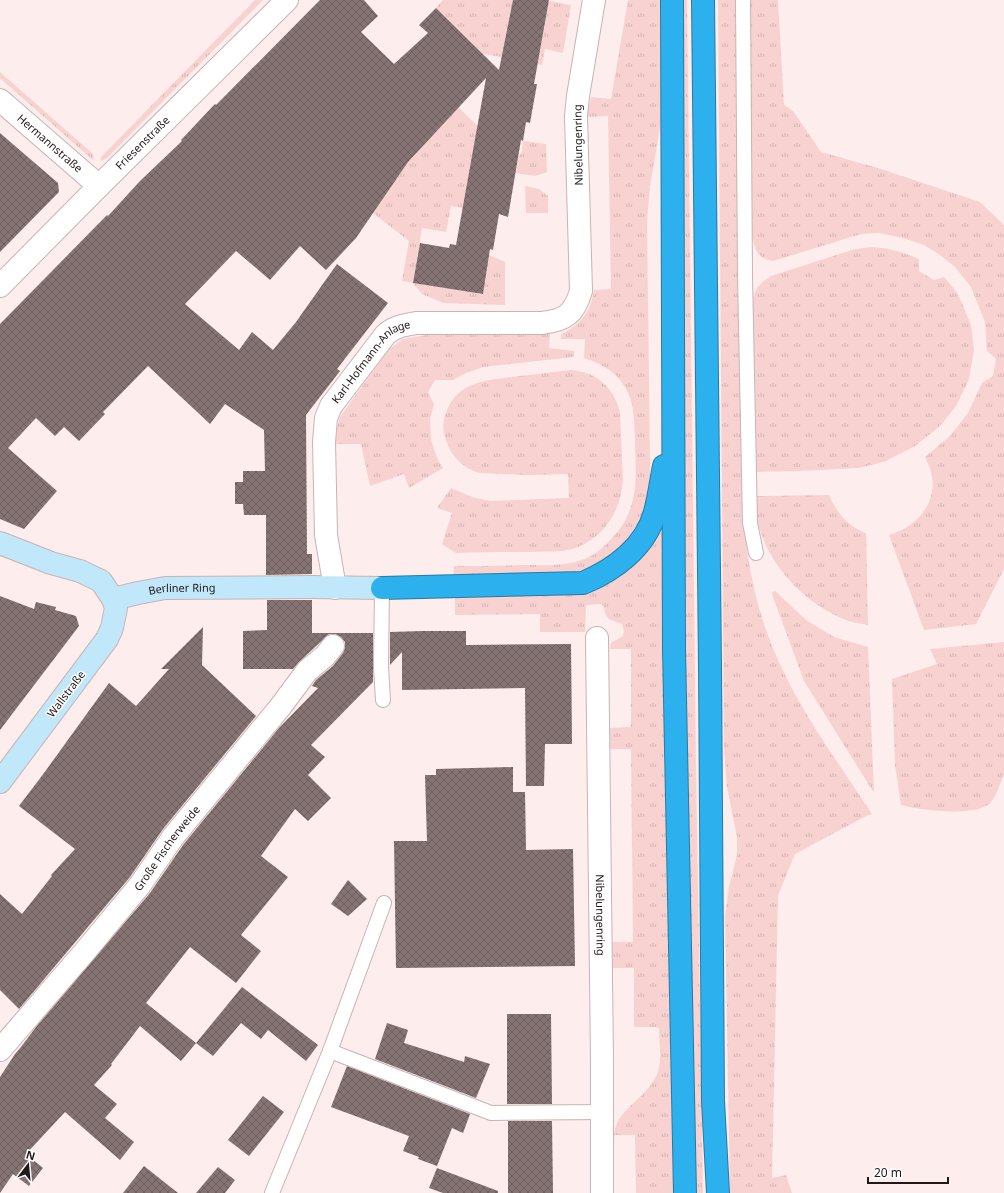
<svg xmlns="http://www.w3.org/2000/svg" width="1004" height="1193" viewBox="0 0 1004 1193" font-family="'Noto Sans',sans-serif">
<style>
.grass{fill:url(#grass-tufts)}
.building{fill:url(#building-cross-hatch)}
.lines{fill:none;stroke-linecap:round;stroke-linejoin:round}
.lane-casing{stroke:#c8b4b4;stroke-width:16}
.street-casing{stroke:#c8b4b4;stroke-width:24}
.secondary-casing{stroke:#c8b4b4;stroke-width:24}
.highway-casing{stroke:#287ba3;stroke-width:24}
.lane{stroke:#fff;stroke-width:14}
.street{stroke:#fff;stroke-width:22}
.secondary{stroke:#c0e7fa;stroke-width:22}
.highway{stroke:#2db0ee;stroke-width:22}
.labels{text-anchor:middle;stroke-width:3;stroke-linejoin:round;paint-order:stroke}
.street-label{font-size:11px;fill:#201919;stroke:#fff}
</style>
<defs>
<pattern id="grass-tufts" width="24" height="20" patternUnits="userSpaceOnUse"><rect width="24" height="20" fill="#f8d2d1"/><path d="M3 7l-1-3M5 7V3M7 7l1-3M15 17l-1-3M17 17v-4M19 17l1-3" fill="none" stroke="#d4b4b3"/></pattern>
<pattern id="building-cross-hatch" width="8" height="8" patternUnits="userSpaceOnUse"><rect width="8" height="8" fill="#867474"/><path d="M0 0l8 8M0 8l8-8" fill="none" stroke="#6d5e5e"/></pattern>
</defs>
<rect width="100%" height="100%" fill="#fdedec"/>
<g class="grass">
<polygon points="255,0 263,0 107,158 101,161 101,157"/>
<polygon points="443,0 513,0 502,57 483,54 436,8"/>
<path d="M628,0h32l1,122 -11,64 -3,35 3,242v27l-5,22 -14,27 -20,19 -34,17 -124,3 1,-12c22,0 44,0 67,-1 21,0 46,2 66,-7 9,-4 17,-11 24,-19 29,-29 25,-61 24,-99 -1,-20 0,-39 -12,-56 -9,-14 -24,-21 -39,-26l1,-19h-24v-4c20,-12 29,-21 33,-45l17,-1 -3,-173 -21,1 4,-20 20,2z"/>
<polygon points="678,0 687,0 696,765 703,1193 691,1193"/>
<path d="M718,0h18l7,520c4,35 10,71 21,104 23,70 68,129 108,190l-6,2 -71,38 -17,41 -6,283 14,-3 6,18h-62l-5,-278 4,-28 8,-32v-18l-10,-50 -3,-38z"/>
<path d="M748,0h30l6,105 9,6 28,41 57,16 102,34 24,23v344l-28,55 -52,6 -35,-95c28,-8 50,-33 42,-63 -1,-5 -4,-10 -6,-15l25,-21 18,-23 14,-30 11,-7 3,-17 -9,-8 -2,-29 -14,-35 -16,-20 -15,-12 -16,-10 -21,-7 -24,-5 -18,1 -88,27c-17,-3 -18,-12 -21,-26z"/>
<polygon points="549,1 571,5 563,53 545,49 542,65 538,64"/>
<polygon points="0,72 93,154 94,161 0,78"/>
<polygon points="458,107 486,134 463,208 451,206 446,232 422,228 413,283 483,294 489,255 505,262 505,305 443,303 422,294 413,283 402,281 409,241 373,213 408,162"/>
<polygon points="523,141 546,144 547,172 535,176 516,173 519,156 522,152"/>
<polygon points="525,186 539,189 548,196 548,213 526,213"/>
<path d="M872,247c17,1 31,5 47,12v12l15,9 10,-3 14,17 13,31 3,25 -5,29 -13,27 -16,20 -25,20 -29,15 -27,7 -59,3 -44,1 -4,-171c4,-14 7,-17 19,-25l84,-27z"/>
<polygon points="550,334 549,348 574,351 574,357 483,367 466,373 453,380 435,380 428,392 434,404 430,419 431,439 436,456 443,468 409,488 404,474 370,486 361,444 336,444 336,431 340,417 388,350 403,339 426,335"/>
<path d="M571,370c26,2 43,18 49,42l3,68c-2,30 -18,56 -45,67 -14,6 -32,4 -46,5 -25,0 -51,0 -76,1l-14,-9 10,-31 -15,-5 14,-20 21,9 18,4 79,-3 -1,-24 -39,1 -50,-2c-18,-6 -29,-18 -34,-36 -3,-8 -2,-18 2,-27 13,-31 44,-30 73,-34 17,-2 34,-4 51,-6z"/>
<path d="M829,495c8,18 18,31 37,38l2,92c-9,-2 -19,-3 -27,-7 -38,-17 -70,-51 -82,-91 -3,-10 -2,-21 -2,-31z"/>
<path d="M661,524h4l10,669h-39l-1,-58h-21c2,-26 32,-36 42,-59 7,-13 3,-31 3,-46v-2l-4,-1h-21v-59h-21l-4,-3v-19l3,-4h21l-2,-193h-21l-3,-3v-13l3,-5 21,-1v-78h-21l1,-6c10,-7 16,-4 11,-19 -7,-3 -14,-3 -17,-11 -1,-5 0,-6 -4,-9l-15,1 -1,27h-45v-18l-85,1v-20l114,-2z"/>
<polygon points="775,591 806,620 834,637 868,647 874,793 804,681 773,597 772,592"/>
<path d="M1004,642v132c-4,9 -7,21 -13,28 -13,16 -72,8 -90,3l-6,-40 -3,-86 45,-15 -7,-15z"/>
</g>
<g class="building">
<polygon points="320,0 364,0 378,16 361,32 394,64 428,33 419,25 436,8 499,70 513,0 549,0 534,84 537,84 530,123 526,122 523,141 521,140 508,217 499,214 493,250 490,249 483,294 413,283 420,243 449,248 450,244 456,245 486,78 408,162 356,238 326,270 300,246 270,280 236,251 185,304 239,350 252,332 273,350 296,322 337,264 388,303 337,369 340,371 306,415 307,554 312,554 312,574 266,575 266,515 244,515 243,504 235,504 235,482 243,482 243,471 265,471 264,430 225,404 210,424 148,366 103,412 105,414 79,441 64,427 55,436 36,418 8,448 57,491 24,529 0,519 0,324 107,215 108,216 140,181 182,141 181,140 215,104 216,105"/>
<polygon points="0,133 58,183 59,192 0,252"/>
<polygon points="0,596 34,609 36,602 56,607 55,610 76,616 79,626 0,730"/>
<polygon points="267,600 312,600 312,633 373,633 373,682 311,745 325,757 308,775 331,798 308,821 295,809 261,856 288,877 241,935 261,951 236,983 190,947 146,1003 196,1043 181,1061 140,1026 111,1064 112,1065 94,1085 117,1104 105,1118 134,1142 120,1160 65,1112 26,1154 43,1168 29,1186 13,1174 0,1193 0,1077 15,1054 21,1047 36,1027 150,893 183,845 279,728 318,688 312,686 316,680 333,666 343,653 345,647 345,642 341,637 335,634 329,634 299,662 293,669 243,669 243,631 267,630"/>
<polygon points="203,627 202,665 256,716 163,829 130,877 19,1009 0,990 0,894 22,914 52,876 51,875 75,849 19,806 44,773 109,683 136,706 169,669 161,669"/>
<polygon points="422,631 466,631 466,645 571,644 572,744 545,744 544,786 526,786 525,688 402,690 402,652 390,665 390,632"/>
<polygon points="513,767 513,792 525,792 526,850 573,849 575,966 396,968 394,841 427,841 425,775 436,775 436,769"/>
<polygon points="348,880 367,899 348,916 331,904"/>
<polygon points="242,987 318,1045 306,1061 268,1030 261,1039 241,1023 213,1056 196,1043"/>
<polygon points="507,1014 551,1014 552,1104 507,1104"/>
<polygon points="387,1023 408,1030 404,1043 464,1062 465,1056 490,1064 476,1098 375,1059"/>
<polygon points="347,1066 470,1114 463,1133 452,1128 437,1166 418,1159 419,1157 403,1151 409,1136 331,1107"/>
<polygon points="263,1096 284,1112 249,1156 228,1140"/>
<polygon points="508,1121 552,1121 553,1193 508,1193"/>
<polygon points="144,1166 178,1193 123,1193"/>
<polygon points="218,1167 235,1180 225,1193 196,1193"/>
<polygon points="437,1168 498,1191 498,1193 443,1193 429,1188"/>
</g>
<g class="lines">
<defs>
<g id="lane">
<polyline points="743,0 745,275 750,523 756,553"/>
<polyline points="382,588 381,667 383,700"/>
<polyline points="330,1051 491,1113 601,1112"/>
<polyline points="272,1193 330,1051 384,903"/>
</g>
<g id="street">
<path id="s1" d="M0,100l99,86"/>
<path id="s2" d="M0,286l99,-100 188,-186"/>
<path id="s3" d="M335,588l-9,-53 -2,-93 2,-24 5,-12 55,-72c10,-8 19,-9 30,-11h126c24,-3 32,-9 39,-32l-5,-175 2,-20 16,-96"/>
<path id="s4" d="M597,638l5,424v131"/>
<path id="s5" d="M0,1050l87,-101 53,-64 33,-48 108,-131 26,-35 18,-15 8,-10"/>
</g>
<g id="secondary">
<polyline points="0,543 51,563 80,571 101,581 113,599 116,608 112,628 107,639 0,782"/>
<path id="s6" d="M113,599l25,-6 27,-5 147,-1 70,1"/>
</g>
<g id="highway">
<polyline points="672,0 674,649 685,1193"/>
<polyline points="703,0 710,666 713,1101 718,1193"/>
<path d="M382,588l201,-5c31,-13 63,-36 72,-71 4,-15 6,-31 9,-46"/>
</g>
</defs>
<use href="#lane" class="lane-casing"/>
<use href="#street" class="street-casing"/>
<use href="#secondary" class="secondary-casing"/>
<use href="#highway" class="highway-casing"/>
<use href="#lane" class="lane"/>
<use href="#street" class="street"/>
<use href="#secondary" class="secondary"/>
<use href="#highway" class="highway"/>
</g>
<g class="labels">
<g class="street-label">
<text dy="4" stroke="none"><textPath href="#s1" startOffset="66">Hermannstraße</textPath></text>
<text dy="4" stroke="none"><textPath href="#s2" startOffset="202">Friesenstraße</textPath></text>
<text transform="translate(578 145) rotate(-91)" y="4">Nibelungenring</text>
<text dy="4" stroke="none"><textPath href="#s3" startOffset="245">Karl-Hofmann-Anlage</textPath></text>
<text dy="4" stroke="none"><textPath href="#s6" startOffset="70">Berliner Ring</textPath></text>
<text transform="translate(66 694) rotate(-53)" y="4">Wallstraße</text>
<text dy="4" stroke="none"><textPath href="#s5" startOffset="262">Große Fischerweide</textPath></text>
<text dy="4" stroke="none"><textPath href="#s4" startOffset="277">Nibelungenring</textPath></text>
</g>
</g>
<g transform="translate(28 1165) rotate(16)" stroke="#ffffff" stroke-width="3" paint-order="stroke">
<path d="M0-3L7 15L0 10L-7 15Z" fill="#201919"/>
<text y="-6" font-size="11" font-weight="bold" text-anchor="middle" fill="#201919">N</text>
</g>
<path d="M868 1177v6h80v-6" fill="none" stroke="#201919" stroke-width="2"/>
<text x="874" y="1177" font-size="12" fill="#201919" stroke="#ffffff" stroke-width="3" paint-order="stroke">20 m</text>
</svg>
